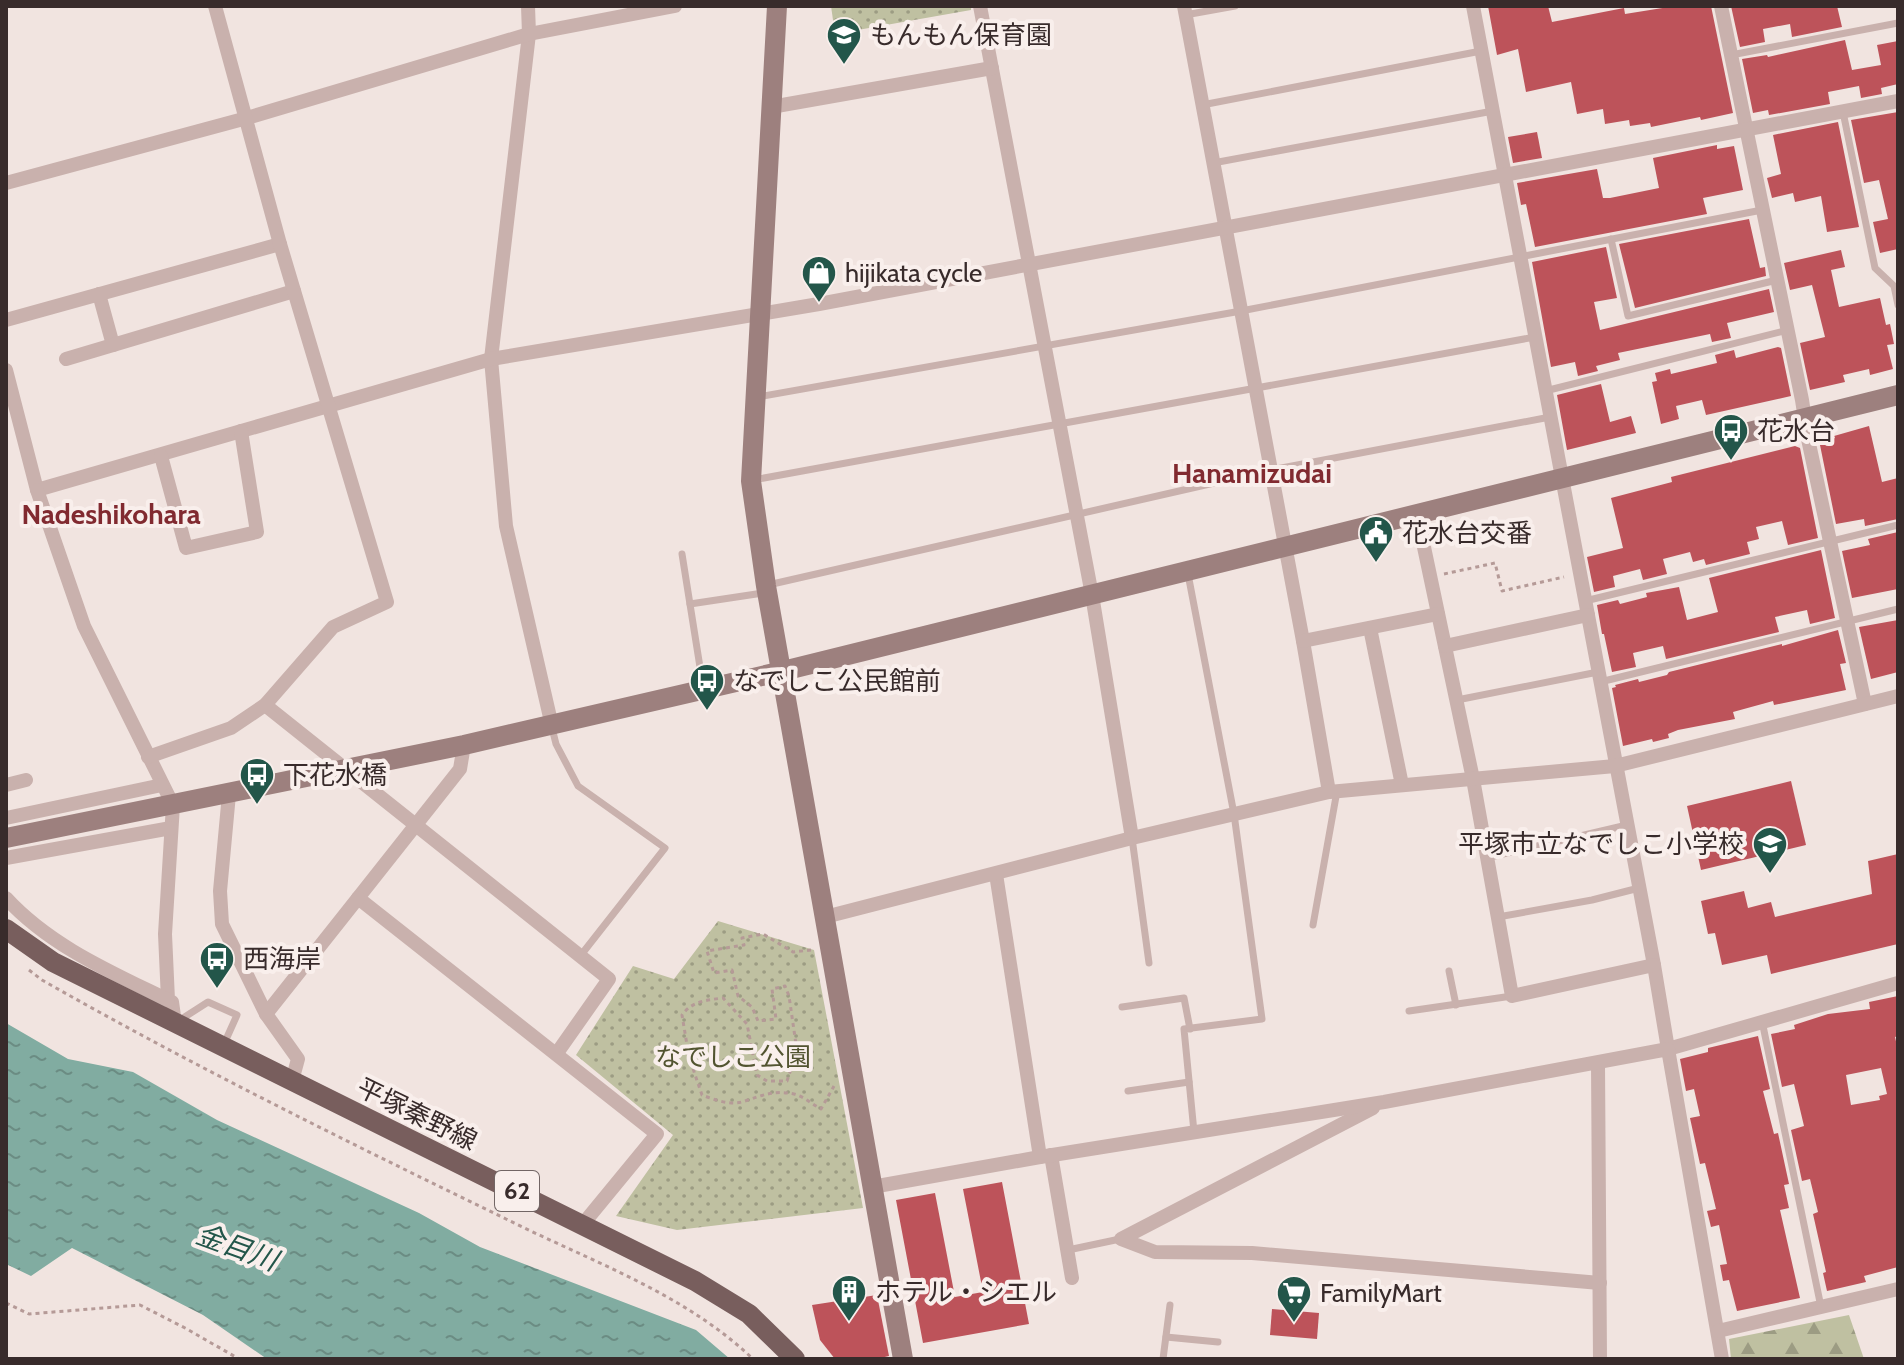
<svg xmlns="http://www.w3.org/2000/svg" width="1904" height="1365" viewBox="0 0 1904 1365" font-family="Cabin,'Noto Sans JP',sans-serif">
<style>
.forest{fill:url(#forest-firs)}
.park{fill:url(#park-dots)}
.water{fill:url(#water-ripples)}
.building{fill:#bd535a;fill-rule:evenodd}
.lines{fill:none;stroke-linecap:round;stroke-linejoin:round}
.path{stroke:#b59a97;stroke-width:3;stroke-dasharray:4 4;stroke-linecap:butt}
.lane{stroke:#c9b1ad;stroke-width:7}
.street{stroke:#c9b1ad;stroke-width:14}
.secondary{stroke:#9d807e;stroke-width:20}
.primary{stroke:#785e5d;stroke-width:20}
.labels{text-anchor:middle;stroke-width:8;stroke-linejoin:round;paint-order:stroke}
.shield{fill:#f9efec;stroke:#726665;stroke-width:2}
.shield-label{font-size:24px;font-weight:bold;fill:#382b2b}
.poi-label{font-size:26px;fill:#382b2b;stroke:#f9efec;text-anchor:start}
.park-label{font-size:26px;fill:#525430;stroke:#f9efec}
.street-label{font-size:26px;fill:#382b2b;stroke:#f9efec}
.neighbourhood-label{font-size:28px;font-weight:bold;fill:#812a30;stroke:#f9efec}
.water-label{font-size:28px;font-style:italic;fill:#23564a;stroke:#f9efec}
</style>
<defs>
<pattern id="forest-firs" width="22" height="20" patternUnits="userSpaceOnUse" patternTransform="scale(2)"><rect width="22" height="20" fill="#bfc0a1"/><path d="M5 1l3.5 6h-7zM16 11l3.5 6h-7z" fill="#9c9c83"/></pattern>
<pattern id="park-dots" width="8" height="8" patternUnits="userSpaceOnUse" patternTransform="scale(2)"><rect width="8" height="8" fill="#bfc0a1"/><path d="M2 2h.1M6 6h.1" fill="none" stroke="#9c9c83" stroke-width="1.8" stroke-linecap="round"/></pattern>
<pattern id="water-ripples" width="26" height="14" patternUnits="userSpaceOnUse" patternTransform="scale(2)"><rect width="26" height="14" fill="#81aca1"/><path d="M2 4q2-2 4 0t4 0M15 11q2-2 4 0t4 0" fill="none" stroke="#6b8c83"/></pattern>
</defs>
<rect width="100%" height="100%" fill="#f1e4e0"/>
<polygon class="forest" points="1849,1315 1864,1359 1731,1359 1729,1339"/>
<g class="park">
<polygon points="831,6 971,6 971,10 835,34"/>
<polygon points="718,921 814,950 863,1208 677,1230 616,1216 673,1135 576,1055 633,966 674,979"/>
</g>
<polygon class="water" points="6,1023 68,1059 133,1072 217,1120 419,1213 480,1247 696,1330 730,1359 267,1359 203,1315 72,1248 31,1276 6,1264"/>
<g class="building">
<polygon points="1488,6 1548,6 1552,22 1624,8 1625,14 1675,6 1711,6 1733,113 1701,120 1700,117 1651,127 1650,123 1630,126 1629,120 1605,124 1603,109 1577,114 1571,82 1526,92 1518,49 1497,55"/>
<polygon points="1731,6 1837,6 1842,27 1792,37 1790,24 1763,29 1765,42 1740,47"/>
<polygon points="1845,40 1852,70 1881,65 1877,45 1898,41 1898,84 1881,88 1882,94 1861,98 1859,86 1828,92 1830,104 1769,115 1768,110 1753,113 1742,59 1767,55 1768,57"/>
<polygon points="1898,112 1898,249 1880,253 1873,222 1888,219 1879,180 1864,183 1851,120"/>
<polygon points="1838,122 1859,227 1827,232 1821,196 1795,202 1793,193 1772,198 1767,178 1781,174 1773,135"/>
<polygon points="1537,132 1542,158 1513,163 1508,137"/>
<polygon points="1717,145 1717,149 1734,146 1743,190 1703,198 1707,214 1535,247 1526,204 1521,205 1517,183 1597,169 1603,198 1610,198 1659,188 1653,158"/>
<polygon points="1749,219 1760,268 1765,267 1766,276 1635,308 1619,244"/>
<polygon points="1606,247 1617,298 1594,302 1600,330 1769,289 1774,312 1727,323 1731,338 1712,342 1710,334 1618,353 1620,360 1596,366 1598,371 1578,376 1575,362 1551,367 1532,262"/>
<polygon points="1841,250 1845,267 1831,270 1839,307 1880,298 1886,325 1890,324 1894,344 1887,345 1893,369 1870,375 1869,369 1843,375 1845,382 1810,390 1800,343 1825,337 1812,285 1790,290 1784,263"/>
<polygon points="1778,347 1781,348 1791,396 1706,415 1702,400 1676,406 1679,419 1661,424 1652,382 1657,381 1655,373 1670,369 1671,374 1717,363 1715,355 1734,350 1736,358"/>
<polygon points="1601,384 1610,422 1631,416 1636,433 1567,450 1557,395"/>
<polygon points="1869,426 1882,482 1898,478 1898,519 1865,526 1864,519 1836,524 1820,445 1823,441 1835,438 1834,436"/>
<polygon points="1795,446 1800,448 1818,538 1788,545 1782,521 1756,527 1759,539 1747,542 1750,554 1706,565 1704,559 1693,562 1690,552 1663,559 1667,574 1643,580 1640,569 1613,576 1615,587 1594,592 1587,557 1623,548 1611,498 1672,482 1671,477"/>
<polygon points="1898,532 1898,589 1852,598 1842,551 1870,545 1868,539"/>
<polygon points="1821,550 1835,618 1810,624 1807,610 1775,617 1779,632 1666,659 1663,646 1633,653 1636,667 1612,672 1604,634 1602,634 1597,605 1618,600 1620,604 1647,597 1646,593 1679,587 1687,620 1718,612 1709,578"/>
<polygon points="1898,620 1898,672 1871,679 1859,627"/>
<polygon points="1838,630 1846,663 1840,664 1846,690 1774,705 1773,701 1733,712 1735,719 1678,730 1668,734 1669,738 1653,742 1652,739 1623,746 1612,688 1616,687 1615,685 1638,679 1639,682 1667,675 1669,672 1782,644 1782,646"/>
<polygon points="1791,781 1806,845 1701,870 1687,806"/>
<polygon points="1898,854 1898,944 1771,974 1767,955 1722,965 1715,933 1708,934 1701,901 1744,891 1748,908 1771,902 1775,917 1872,894 1868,861"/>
<path d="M1898,996v40l-3,1 3,13v217l-34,9 2,6 -39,9 -4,-18 3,-1 -13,-58 5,-2 -8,-33 -8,2 -11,-51 13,-4 -10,-42 -12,3 -11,-53 24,-5 -1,-4 34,-11 42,-5 -1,-7zM1881,1068l6,26 -8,2 1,4 -29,5 -5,-30z"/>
<polygon points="1758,1036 1770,1089 1763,1091 1774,1134 1778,1133 1789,1184 1784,1185 1789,1208 1780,1210 1800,1298 1737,1311 1729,1280 1723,1281 1720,1265 1727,1264 1719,1225 1711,1227 1707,1211 1716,1209 1705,1163 1700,1164 1690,1118 1700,1116 1694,1089 1686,1091 1680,1059 1708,1052 1708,1048"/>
<polygon points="1002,1182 1029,1324 923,1343 896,1200 935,1193 955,1297 983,1292 963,1189"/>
<polygon points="877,1295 889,1356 876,1359 835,1359 820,1340 812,1305"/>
<polygon points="1272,1309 1319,1313 1317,1339 1270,1335"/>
</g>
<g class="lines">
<g class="path">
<polyline points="1444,574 1495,563 1502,591 1564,577"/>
<path d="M811,950l-18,2 -30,-18 -21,4 2,7 -37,6 7,22 18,-3 6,26 14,11 6,14 18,-2 -4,-30 13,-3 4,10 8,55 -10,30h-20l-10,-6 -10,-51 -24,-26c-16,2 -31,3 -41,17l7,42 13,38c13,5 29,11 43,6 18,-6 29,-11 49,-7 9,2 18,10 27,15l13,-23"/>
<path d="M29,970l13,10c151,86 308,163 464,239 84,42 178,74 247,140"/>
<polyline points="6,1303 29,1314 140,1305 187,1329 239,1359"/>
</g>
<g class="lane">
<polyline points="1185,15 1235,6"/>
<polyline points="1731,55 1898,23"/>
<polyline points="1202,105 1481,51"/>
<polyline points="1843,112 1875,268 1894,286 1898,305"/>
<polyline points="1213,163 1493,111"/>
<polyline points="1611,239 1628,316 1777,280"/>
<polyline points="1545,391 1788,330"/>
<polyline points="758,397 1241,311 1762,210"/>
<polyline points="753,480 1535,337"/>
<polyline points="682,554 703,686"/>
<polyline points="1188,574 1234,814 1262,1019 1184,1029 1194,1132"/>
<polyline points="768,585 1271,470 1550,417"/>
<polyline points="1585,601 1898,525"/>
<polyline points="690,604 763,593"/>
<polyline points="1600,682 1898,609"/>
<polyline points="1457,700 1598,672"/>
<polyline points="552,728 556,744 578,786 665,848 581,955"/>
<polyline points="1132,838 1149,963"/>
<polyline points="1486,858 1627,825"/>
<polyline points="1498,917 1592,900 1639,888"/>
<polyline points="1313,925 1337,791"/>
<polyline points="1449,971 1456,1005"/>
<polyline points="1122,1007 1184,998 1190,1029"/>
<polyline points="1409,1011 1512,996"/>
<polyline points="180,1020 208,1002 237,1015 224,1044"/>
<polyline points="1762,1021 1821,1307"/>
<polyline points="1128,1091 1189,1082"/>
<polyline points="1068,1250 1120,1239"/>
<polyline points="1166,1337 1218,1342"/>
<polyline points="1163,1359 1170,1305"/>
</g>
<g class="street">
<polyline points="528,6 529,34 491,359 506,526 552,726"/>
<polyline points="980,6 1092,595 1132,838"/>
<polyline points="1184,6 1303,641 1329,792"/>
<polyline points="1473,6 1654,965 1668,1049 1898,983"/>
<polyline points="1721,6 1802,400 1808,439 1865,704"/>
<polyline points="771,107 992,68"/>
<polyline points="6,183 247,118 529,34 675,6"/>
<polyline points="99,294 113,345"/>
<polyline points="6,320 280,244"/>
<polyline points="66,359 294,291"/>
<polyline points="6,370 37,490 491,359 819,304 1898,101"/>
<polyline points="161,456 186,548 257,532 241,431"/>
<polyline points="37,490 84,626 173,805 165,934 168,1000 172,1002 175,1023"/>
<polyline points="1417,514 1473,779 1512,996 1654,965"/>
<polyline points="1370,628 1402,785"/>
<polyline points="1303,641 1438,614"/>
<polyline points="1445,646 1588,615"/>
<polyline points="265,705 609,979 557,1053"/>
<polyline points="464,745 460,769 358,898 657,1134 583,1224"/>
<polyline points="148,757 231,728 265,705 333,627 387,602 280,244 215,6"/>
<polyline points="6,785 26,780"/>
<polyline points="229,794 220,891 222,924 266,1014 298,1059 292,1081"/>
<polyline points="6,818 162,785"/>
<polyline points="6,858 171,828"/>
<polyline points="996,874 1040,1157"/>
<path d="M6,898c44,48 105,74 162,102"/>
<polyline points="825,917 1132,838 1329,792 1615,766 1898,696"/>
<polyline points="266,1014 358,898"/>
<polyline points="1598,1064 1600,1359"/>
<polyline points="1373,1108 1121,1239 1155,1252 1252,1253 1600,1283"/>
<polyline points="1051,1155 1072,1278"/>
<polyline points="872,1187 1040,1157 1384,1102 1668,1049 1722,1359"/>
<polyline points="1718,1331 1898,1289"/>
</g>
<g class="secondary">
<polyline points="777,6 751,481 766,586 903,1359"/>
<polyline points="6,838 464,745 783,671 1898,395"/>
</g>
<polyline class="primary" points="6,929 53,962 695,1281 749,1314 795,1359"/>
</g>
<defs>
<symbol id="school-pin" viewBox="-11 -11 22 30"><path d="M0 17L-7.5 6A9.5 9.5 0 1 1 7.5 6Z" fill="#23564a" stroke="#f9efec"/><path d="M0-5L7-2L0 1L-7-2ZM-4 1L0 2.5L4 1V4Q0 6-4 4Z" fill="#fff"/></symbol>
<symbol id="shop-pin" viewBox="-11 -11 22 30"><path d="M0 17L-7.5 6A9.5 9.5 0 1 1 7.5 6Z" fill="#23564a" stroke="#f9efec"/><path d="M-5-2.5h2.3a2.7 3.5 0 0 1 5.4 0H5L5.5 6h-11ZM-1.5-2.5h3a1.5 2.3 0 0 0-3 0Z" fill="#fff"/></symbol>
<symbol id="bus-pin" viewBox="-11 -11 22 30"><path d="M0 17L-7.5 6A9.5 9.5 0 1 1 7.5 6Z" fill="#23564a" stroke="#f9efec"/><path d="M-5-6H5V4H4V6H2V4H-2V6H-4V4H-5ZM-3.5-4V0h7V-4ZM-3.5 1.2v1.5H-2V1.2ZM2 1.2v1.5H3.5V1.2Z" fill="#fff"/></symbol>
<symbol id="civic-pin" viewBox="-11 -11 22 30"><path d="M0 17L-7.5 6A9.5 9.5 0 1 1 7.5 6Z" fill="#23564a" stroke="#f9efec"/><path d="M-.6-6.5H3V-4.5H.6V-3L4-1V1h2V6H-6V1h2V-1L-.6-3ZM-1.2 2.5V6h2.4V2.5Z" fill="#fff"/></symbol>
<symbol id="building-pin" viewBox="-11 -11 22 30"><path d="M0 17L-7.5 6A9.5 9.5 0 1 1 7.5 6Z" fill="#23564a" stroke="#f9efec"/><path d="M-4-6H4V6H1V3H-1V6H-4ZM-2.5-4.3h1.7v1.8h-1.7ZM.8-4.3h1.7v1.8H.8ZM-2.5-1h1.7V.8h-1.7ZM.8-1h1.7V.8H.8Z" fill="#fff"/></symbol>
<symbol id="supermarket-pin" viewBox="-11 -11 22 30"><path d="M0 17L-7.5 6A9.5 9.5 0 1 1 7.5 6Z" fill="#23564a" stroke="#f9efec"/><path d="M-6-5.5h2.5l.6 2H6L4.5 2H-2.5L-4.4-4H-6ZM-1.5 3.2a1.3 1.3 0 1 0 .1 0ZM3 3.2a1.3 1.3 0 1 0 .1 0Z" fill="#fff"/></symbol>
</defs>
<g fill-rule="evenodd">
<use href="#school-pin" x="824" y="15" width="40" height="54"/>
<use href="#shop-pin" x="799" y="253" width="40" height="54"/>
<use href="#bus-pin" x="1711" y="411" width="40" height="54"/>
<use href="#civic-pin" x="1356" y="513" width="40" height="54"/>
<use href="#bus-pin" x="687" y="661" width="40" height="54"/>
<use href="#bus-pin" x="237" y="755" width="40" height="54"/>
<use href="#school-pin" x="1750" y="824" width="40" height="54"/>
<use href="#bus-pin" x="197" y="939" width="40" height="54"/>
<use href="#building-pin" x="829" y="1272" width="40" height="54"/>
<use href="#supermarket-pin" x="1274" y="1273" width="40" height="54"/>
</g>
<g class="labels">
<rect class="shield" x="495" y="1171" width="44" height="40" rx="6"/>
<g class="shield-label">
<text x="517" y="1199">62</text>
</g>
<g class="poi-label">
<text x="870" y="44">もんもん保育園</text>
<text x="845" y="282">hijikata cycle</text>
<text x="1757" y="440">花水台</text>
<text x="1402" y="542">花水台交番</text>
<text x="733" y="690">なでしこ公民館前</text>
<text x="283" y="784">下花水橋</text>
<text x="1744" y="853" text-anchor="end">平塚市立なでしこ小学校</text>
<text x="243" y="968">西海岸</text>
<text x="875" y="1301">ホテル・シエル</text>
<text x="1320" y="1302">FamilyMart</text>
</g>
<g class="park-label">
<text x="733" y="1066">なでしこ公園</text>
</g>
<g class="street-label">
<text transform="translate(417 1114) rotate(26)" y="9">平塚秦野線</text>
</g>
<g class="neighbourhood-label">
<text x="1252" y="483">Hanamizudai</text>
<text x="111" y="524">Nadeshikohara</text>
</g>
<g class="water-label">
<text transform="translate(237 1247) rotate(20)" y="10">金目川</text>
</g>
</g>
<rect width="1904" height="1365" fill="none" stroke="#382b2b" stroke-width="16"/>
</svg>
